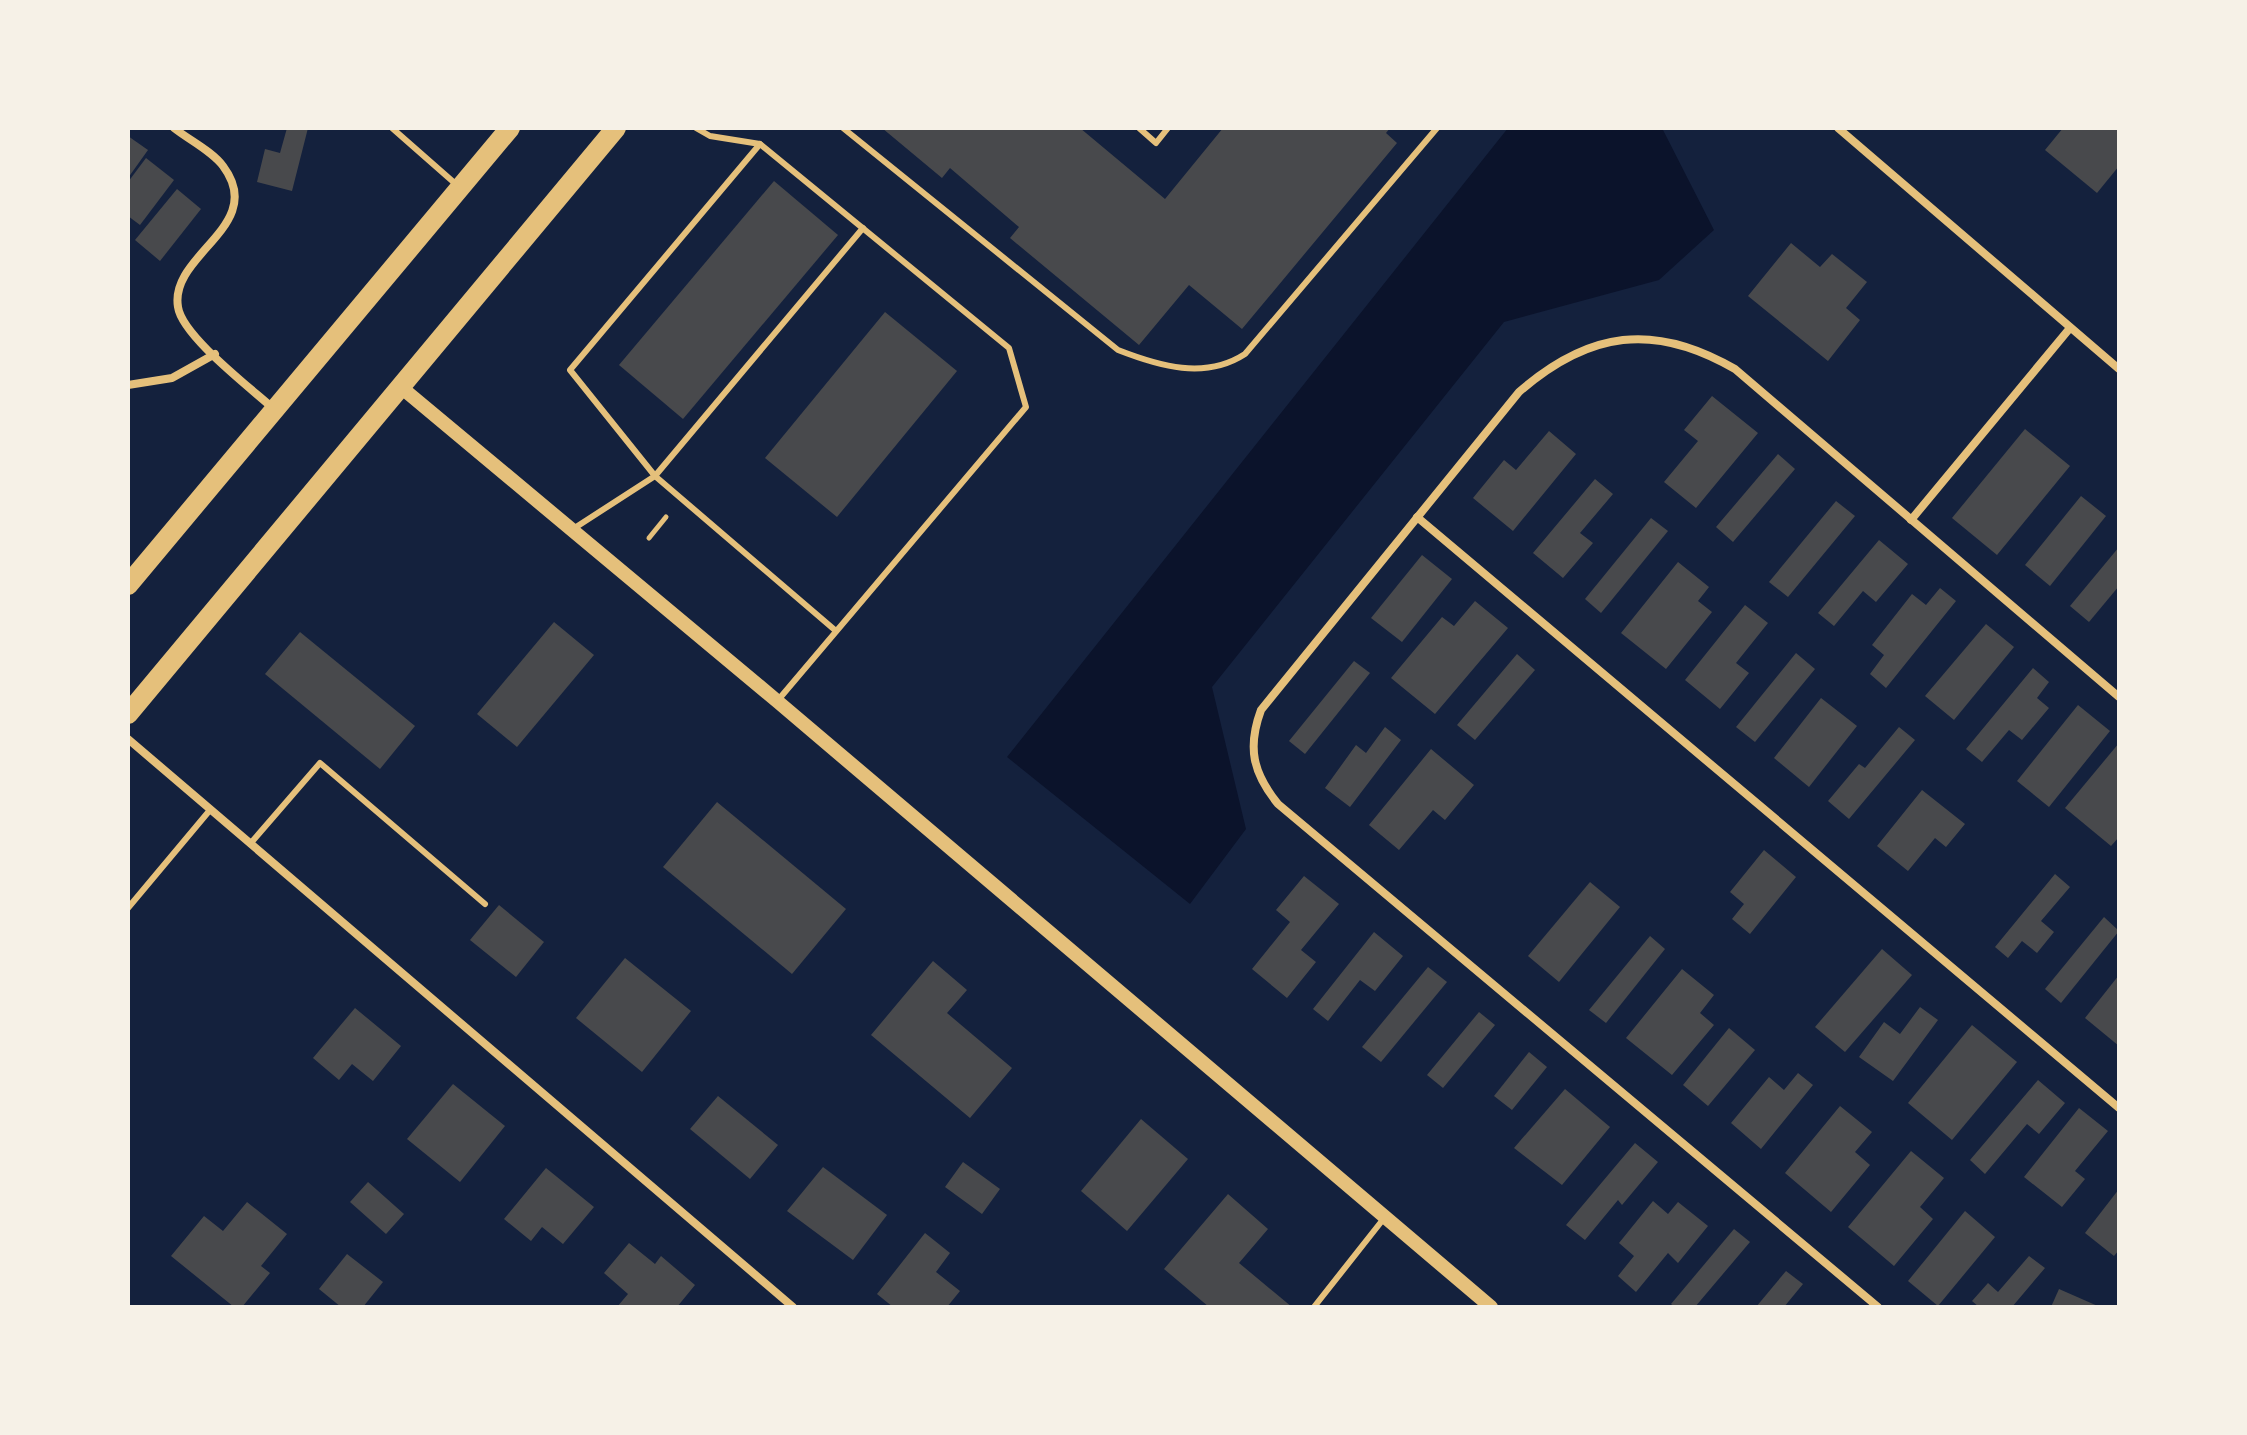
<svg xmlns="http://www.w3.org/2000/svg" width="2247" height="1435" viewBox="0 0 2247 1435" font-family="'Open Sans',sans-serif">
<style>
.water{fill:#0b132b}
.building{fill:#48494c}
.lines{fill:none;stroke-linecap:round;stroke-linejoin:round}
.path{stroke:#e5c07b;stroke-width:5}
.service{stroke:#e5c07b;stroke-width:6}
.minor{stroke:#e5c07b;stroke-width:8}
.tertiary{stroke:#e5c07b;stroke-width:14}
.primary{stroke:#e5c07b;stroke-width:20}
</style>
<rect width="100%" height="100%" fill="#14213d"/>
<polygon class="water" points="1508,128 1662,128 1714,230 1659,280 1504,322 1212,687 1246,829 1190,904 1007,757"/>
<g class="building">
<polygon points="287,128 308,128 292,191 257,182 265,149 280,153"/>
<polygon points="882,128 1080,128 1165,199 1223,128 1390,128 1386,133 1397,143 1242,329 1189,285 1139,345 1010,238 1019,227 950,168 942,178"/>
<polygon points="2063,128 2119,128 2119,166 2097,193 2045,150"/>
<polygon points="128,136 148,150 128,178"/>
<polygon points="146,158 174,180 140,225 128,216 128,182"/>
<polygon points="774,181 838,235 683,419 619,365"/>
<polygon points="177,189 201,209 160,261 135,240"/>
<polygon points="1791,243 1820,267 1832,254 1867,282 1846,308 1860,320 1828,361 1748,296"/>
<polygon points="885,312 957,371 837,517 765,458"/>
<polygon points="1712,396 1758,433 1696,508 1664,482 1698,441 1684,430"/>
<polygon points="2025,429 2070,466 1997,555 1952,518"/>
<polygon points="1549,431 1576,454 1513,531 1473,498 1504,460 1516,470"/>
<polygon points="1778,454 1795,469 1733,542 1716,527"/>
<polygon points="1595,479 1613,494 1580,533 1593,543 1563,578 1533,553"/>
<polygon points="2081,496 2106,516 2050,586 2025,565"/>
<polygon points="1836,501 1855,516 1788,597 1769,582"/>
<polygon points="1651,518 1668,531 1601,613 1585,599"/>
<polygon points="1879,540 1908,564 1876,602 1863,591 1834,626 1818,613"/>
<polygon points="2119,547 2119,586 2089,622 2070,606"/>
<polygon points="1422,555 1452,579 1402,642 1371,618"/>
<polygon points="1678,562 1709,587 1698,601 1712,612 1666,669 1621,633"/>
<polygon points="1940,588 1956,601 1886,688 1870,674 1884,655 1872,645 1912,594 1926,605"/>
<polygon points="1475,601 1508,628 1435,714 1391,678 1442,617 1454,626"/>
<polygon points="1745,605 1768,623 1736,663 1749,673 1720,709 1685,680"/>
<polygon points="554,622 594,655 517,747 477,714"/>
<polygon points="1986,624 2014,647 1954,720 1925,696"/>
<polygon points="300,632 415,726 380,769 265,674"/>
<polygon points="1796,653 1815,669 1755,742 1736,727"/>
<polygon points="1517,654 1535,670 1475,740 1457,725"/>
<polygon points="1354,661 1370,673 1305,754 1289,741"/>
<polygon points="2033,668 2049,682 2037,698 2049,708 2022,740 2009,730 1982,762 1966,749"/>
<polygon points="1821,698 1857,726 1809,787 1774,758"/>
<polygon points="2078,705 2110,731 2049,807 2017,781"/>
<polygon points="1385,727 1401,740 1350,807 1325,788 1356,745 1366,753"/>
<polygon points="1899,727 1915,740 1849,819 1828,801 1859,764 1865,768"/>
<polygon points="2119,743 2119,837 2111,846 2065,808"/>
<polygon points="1431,749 1474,785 1445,820 1433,810 1399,850 1369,825"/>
<polygon points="1922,790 1965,824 1946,847 1935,838 1908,871 1877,846"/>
<polygon points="717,802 846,909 792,974 663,867"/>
<polygon points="1764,850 1796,877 1750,934 1732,919 1744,904 1730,892"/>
<polygon points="2055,874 2070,887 2041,921 2054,932 2037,953 2022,941 2008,958 1995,947"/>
<polygon points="1304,876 1339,904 1301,950 1316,962 1287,998 1252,969 1290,922 1276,910"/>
<polygon points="1590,882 1620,907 1559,982 1528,956"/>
<polygon points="499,905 544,942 516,977 470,940"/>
<polygon points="2104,917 2119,931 2061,1003 2045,989"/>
<polygon points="1374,932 1403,956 1375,991 1360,980 1328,1021 1313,1009"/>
<polygon points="1650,936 1665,949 1606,1023 1589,1010"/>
<polygon points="1882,949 1912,975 1845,1052 1815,1027"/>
<polygon points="625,958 691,1011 642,1072 576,1018"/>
<polygon points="933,961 967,990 947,1013 1012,1068 970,1118 871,1035"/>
<polygon points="1428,967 1447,982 1381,1062 1362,1047"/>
<polygon points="1682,969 1714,995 1700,1013 1714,1025 1672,1075 1626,1038"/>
<polygon points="2119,975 2119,1046 2085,1018"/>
<polygon points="1920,1007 1938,1020 1893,1081 1859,1057 1884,1022 1900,1034"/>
<polygon points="355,1008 401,1046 373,1081 352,1064 339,1080 313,1058"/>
<polygon points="1479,1012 1495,1025 1443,1088 1427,1075"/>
<polygon points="1972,1025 2017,1062 1952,1140 1908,1103"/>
<polygon points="1729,1028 1755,1050 1708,1106 1683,1085"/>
<polygon points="1529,1052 1547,1067 1512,1110 1494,1096"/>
<polygon points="1798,1073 1813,1085 1761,1149 1731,1123 1769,1077 1784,1090"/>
<polygon points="2038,1080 2065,1103 2039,1134 2027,1124 1985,1174 1970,1160"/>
<polygon points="453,1084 505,1126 460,1182 407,1139"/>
<polygon points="1565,1089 1610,1127 1562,1185 1514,1148"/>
<polygon points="718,1096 778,1145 750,1179 690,1129"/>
<polygon points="1840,1106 1872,1132 1855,1152 1870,1165 1831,1212 1785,1173"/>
<polygon points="2079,1108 2108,1131 2075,1171 2085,1179 2062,1207 2024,1177"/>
<polygon points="1141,1119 1188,1159 1127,1231 1081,1191"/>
<polygon points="1635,1143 1658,1162 1622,1205 1618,1200 1585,1240 1566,1225"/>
<polygon points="1911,1151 1944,1178 1920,1207 1933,1219 1894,1266 1848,1227"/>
<polygon points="963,1162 1000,1189 982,1214 945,1187"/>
<polygon points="823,1167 887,1215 853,1260 787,1211"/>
<polygon points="546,1168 594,1207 563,1244 542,1227 531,1241 504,1219"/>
<polygon points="368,1182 404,1214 386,1234 350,1202"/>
<polygon points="2119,1189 2119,1250 2114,1256 2085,1233"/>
<polygon points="1228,1194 1268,1229 1239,1263 1292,1307 1209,1307 1164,1269"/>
<polygon points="1653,1201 1668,1214 1678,1202 1708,1226 1678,1263 1668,1253 1636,1292 1618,1276 1634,1256 1619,1243"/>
<polygon points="247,1202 287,1234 261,1266 270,1273 242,1307 234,1307 171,1256 204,1216 223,1231"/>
<polygon points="1965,1211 1995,1237 1938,1306 1908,1281"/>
<polygon points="1734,1229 1750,1242 1695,1307 1675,1307 1671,1304"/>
<polygon points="925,1233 950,1253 936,1272 960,1291 947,1307 893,1307 877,1294"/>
<polygon points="629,1243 655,1264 661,1256 695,1285 677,1307 617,1307 628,1294 604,1273"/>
<polygon points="347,1254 383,1282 363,1307 341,1307 319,1289"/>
<polygon points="2029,1256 2045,1268 2012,1307 1979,1307 1972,1301 1988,1283 1998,1292"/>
<polygon points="1786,1271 1803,1284 1784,1307 1756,1307"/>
<polygon points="2059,1289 2100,1307 2051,1307"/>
</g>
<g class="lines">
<polyline class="path" points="649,538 666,517"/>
<g class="service">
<polyline points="392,128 458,186"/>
<polyline points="696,128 710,136 760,144 1009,348 1026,407 779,699"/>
<path d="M843,128l275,222c41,16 87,30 127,4l192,-226"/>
<polyline points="1139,128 1156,143 1168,128"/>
<polyline points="760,144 570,370 655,476 836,631"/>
<polyline points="573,529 655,476 863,228"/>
<polyline points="250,844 320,763 485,904"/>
<polyline points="128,908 210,810"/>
<polyline points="1314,1307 1385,1217"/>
</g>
<g class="minor">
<path d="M174,128c15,12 38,23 49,38 45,60 -54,88 -45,141 4,29 74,82 97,103"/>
<polyline points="1838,128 2119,369"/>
<polyline points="128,385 172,378 215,354"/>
<polyline points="1417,517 2119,1108"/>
<polyline points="1911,520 2070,328"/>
<polyline points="128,739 793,1307"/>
<path d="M1878,1307l-600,-503c-25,-31 -31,-56 -17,-94l258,-318c70,-61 135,-70 216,-23l384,328"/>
</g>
<polyline class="tertiary" points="402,388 777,701 1491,1307"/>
<g class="primary">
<polyline points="128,585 510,128"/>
<polyline points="128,714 616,128"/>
</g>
</g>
<rect width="2247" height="1435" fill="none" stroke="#f6f1e7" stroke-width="260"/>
</svg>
